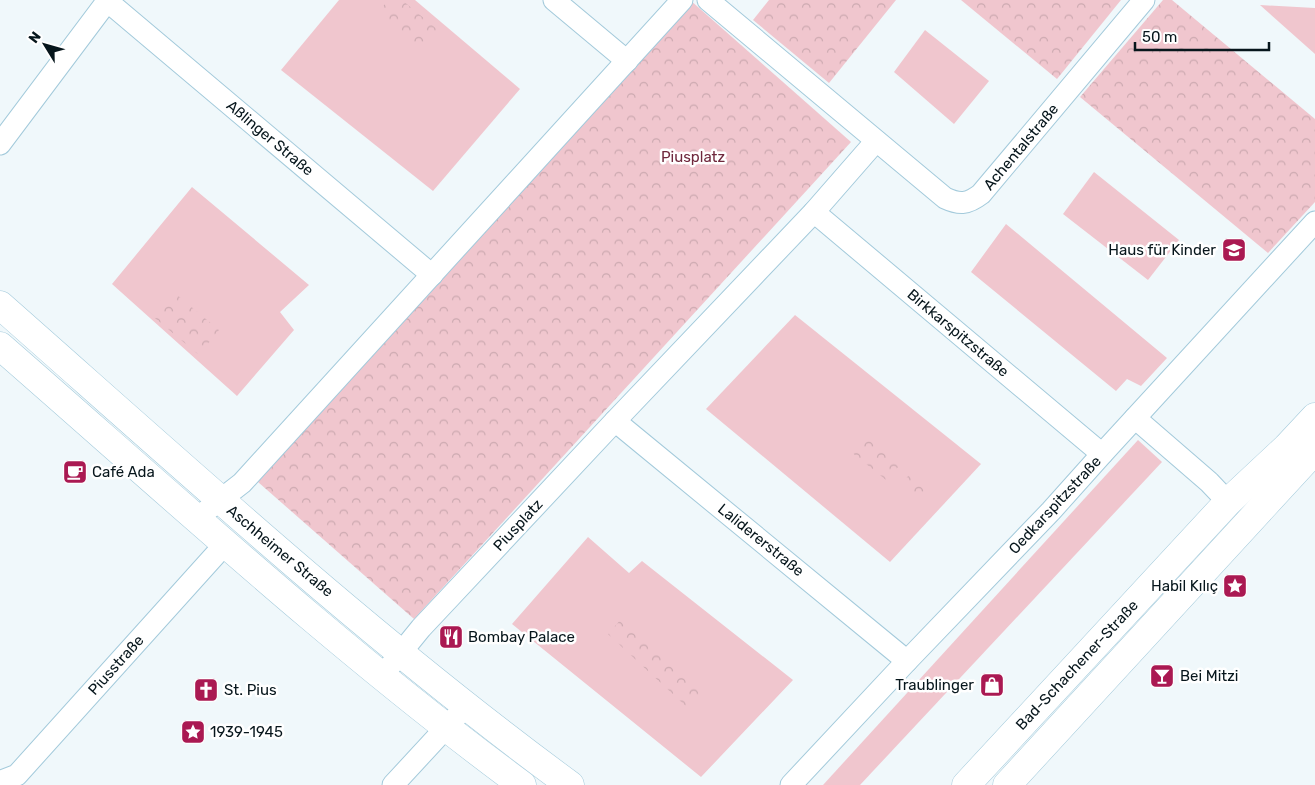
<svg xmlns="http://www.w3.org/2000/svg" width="1315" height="785" viewBox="0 0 1315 785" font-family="Rubik,sans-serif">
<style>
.green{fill:#f0c6ce}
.park{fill:url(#park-crowns)}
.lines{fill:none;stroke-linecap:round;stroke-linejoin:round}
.street-casing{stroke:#a3cadb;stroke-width:23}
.secondary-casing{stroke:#a3cadb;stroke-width:29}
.street{stroke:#fff;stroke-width:21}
.secondary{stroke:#fff;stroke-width:28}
.labels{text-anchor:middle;stroke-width:5;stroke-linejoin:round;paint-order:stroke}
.street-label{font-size:15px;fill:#07161c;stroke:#fff}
.park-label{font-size:15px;fill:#6f283d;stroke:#fff}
.poi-label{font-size:15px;fill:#07161c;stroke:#fff;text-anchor:start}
</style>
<defs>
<pattern id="park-crowns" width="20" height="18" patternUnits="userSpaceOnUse" patternTransform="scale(1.25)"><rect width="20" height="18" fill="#f0c6ce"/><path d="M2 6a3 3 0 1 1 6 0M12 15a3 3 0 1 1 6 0" fill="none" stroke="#cca9b0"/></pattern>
</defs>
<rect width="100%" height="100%" fill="#f0f8fb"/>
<g class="green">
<polygon points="339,0 415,0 520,89 433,191 281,70"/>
<polygon points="1260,5 1315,8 1315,54"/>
<polygon points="925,30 989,81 954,124 894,72"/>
<polygon points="1094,172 1179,240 1148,280 1063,214"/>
<polygon points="192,187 309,285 280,312 294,330 237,396 112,284"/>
<polygon points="1006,224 1167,358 1141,386 1127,379 1116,391 971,272"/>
<polygon points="795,315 981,464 890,562 706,409"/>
<polygon points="1138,440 1162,462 860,785 823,785"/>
<polygon points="588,537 629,573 642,561 793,680 701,777 512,624"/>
</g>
<g class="park">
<polygon points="388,0 402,0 438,30 421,51 377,14"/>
<polygon points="690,0 851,142 414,619 258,482"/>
<polygon points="769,0 896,0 829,83 753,20"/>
<polygon points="961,0 1121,0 1057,79"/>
<polygon points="1163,0 1172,0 1315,119 1315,202 1268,253 1080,97"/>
<polygon points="170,289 219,330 199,355 150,314"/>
<polygon points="865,435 899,466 886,480 850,451"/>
<polygon points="909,475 929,493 920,502 899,486"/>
<polygon points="623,617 707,694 691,711 608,634"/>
</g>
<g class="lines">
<defs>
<g id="street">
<polyline points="106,0 432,275"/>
<polyline points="554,0 627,61"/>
<path d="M708,0l237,198c15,7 23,6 36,-4l163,-194"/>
<polyline points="0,144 108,0"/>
<polyline points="814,212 1102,454"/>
<polyline points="1135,418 1209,482 1228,502"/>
<polyline points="615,421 907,661"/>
<polyline points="197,518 242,483 682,0"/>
<polyline points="382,676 421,628 452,595 615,421 814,212 876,141"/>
<polyline points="0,785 4,780 17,775 226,543"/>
<polyline points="393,785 466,706"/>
<polyline points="791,785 907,661 1051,511 1102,454 1315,222"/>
</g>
<g id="secondary">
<path d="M0,305c186,164 370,333 570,480"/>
<path d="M0,346c171,149 339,304 522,439"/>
<polyline points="966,785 1228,502 1287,447 1315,417"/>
<polyline points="1007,785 1315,450"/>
</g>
</defs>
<use href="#street" class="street-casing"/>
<use href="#secondary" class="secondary-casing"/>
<use href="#street" class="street"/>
<use href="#secondary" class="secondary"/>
</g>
<defs>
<symbol id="school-square" viewBox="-11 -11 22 22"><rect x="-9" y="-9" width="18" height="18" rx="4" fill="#aa1952" stroke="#fff"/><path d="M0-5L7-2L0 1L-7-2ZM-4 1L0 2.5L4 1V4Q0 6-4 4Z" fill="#fff"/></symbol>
<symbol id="cafe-square" viewBox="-11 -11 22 22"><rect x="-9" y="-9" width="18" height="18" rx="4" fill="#aa1952" stroke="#fff"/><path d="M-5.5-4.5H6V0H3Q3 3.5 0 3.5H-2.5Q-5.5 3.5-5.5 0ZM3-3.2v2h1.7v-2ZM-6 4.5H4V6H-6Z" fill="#fff"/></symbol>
<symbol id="sight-square" viewBox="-11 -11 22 22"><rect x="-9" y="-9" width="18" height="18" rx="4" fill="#aa1952" stroke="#fff"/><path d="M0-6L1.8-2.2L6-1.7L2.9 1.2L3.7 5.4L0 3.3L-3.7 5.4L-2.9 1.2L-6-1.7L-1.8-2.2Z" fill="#fff"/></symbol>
<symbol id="restaurant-square" viewBox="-11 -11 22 22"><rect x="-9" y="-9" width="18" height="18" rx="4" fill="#aa1952" stroke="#fff"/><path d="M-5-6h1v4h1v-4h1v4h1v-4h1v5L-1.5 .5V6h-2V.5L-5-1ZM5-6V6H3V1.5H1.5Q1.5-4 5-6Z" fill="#fff"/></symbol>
<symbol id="bar-square" viewBox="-11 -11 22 22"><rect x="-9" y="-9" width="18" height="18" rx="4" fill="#aa1952" stroke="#fff"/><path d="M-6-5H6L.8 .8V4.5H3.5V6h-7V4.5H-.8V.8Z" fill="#fff"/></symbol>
<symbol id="shop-square" viewBox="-11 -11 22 22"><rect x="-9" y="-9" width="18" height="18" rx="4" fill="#aa1952" stroke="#fff"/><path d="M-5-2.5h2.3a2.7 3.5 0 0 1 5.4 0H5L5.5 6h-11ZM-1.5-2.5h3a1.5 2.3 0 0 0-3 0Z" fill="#fff"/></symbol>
<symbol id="church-square" viewBox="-11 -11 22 22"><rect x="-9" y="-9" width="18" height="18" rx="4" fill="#aa1952" stroke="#fff"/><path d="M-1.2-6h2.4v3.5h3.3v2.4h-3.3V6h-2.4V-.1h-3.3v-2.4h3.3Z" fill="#fff"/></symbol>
</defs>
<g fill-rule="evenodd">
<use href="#school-square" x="1220" y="236" width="28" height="28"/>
<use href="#cafe-square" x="61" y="458" width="28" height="28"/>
<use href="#sight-square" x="1221" y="572" width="28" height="28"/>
<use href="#restaurant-square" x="437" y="623" width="28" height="28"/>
<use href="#bar-square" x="1148" y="662" width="28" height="28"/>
<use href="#shop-square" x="978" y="671" width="28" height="28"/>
<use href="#church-square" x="192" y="676" width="28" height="28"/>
<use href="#sight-square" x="179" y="718" width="28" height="28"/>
</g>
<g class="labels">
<g class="street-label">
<text transform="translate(270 138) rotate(40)" y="5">Aßlinger Straße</text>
<text transform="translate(1021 147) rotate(-50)" y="5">Achentalstraße</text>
<text transform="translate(958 333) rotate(40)" y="5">Birkkarspitzstraße</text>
<text transform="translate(1055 505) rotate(-47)" y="5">Oedkarspitzstraße</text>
<text transform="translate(518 525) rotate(-47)" y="5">Piusplatz</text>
<text transform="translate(761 540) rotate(39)" y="5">Lalidererstraße</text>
<text transform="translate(280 551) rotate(40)" y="5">Aschheimer Straße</text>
<text transform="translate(116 665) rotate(-48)" y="5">Piusstraße</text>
<text transform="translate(1077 665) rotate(-47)" y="5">Bad-Schachener-Straße</text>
</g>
<g class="park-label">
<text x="693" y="162">Piusplatz</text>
</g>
<g class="poi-label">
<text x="1216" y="255" text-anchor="end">Haus für Kinder</text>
<text x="92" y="477">Café Ada</text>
<text x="1218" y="591" text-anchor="end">Habil Kılıç</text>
<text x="468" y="642">Bombay Palace</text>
<text x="1180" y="681">Bei Mitzi</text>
<text x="974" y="690" text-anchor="end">Traublinger</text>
<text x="224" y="695">St. Pius</text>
<text x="210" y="737">1939-1945</text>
</g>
</g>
<g transform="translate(45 45) rotate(307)" stroke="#ffffff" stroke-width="4" paint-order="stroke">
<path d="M0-4L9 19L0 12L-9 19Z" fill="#07161c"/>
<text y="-8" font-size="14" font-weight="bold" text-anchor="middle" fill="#07161c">N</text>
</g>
<path d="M1135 42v8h134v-8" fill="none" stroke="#07161c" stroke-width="2.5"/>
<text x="1142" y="42" font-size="15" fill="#07161c" stroke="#ffffff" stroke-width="4" paint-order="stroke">50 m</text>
</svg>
